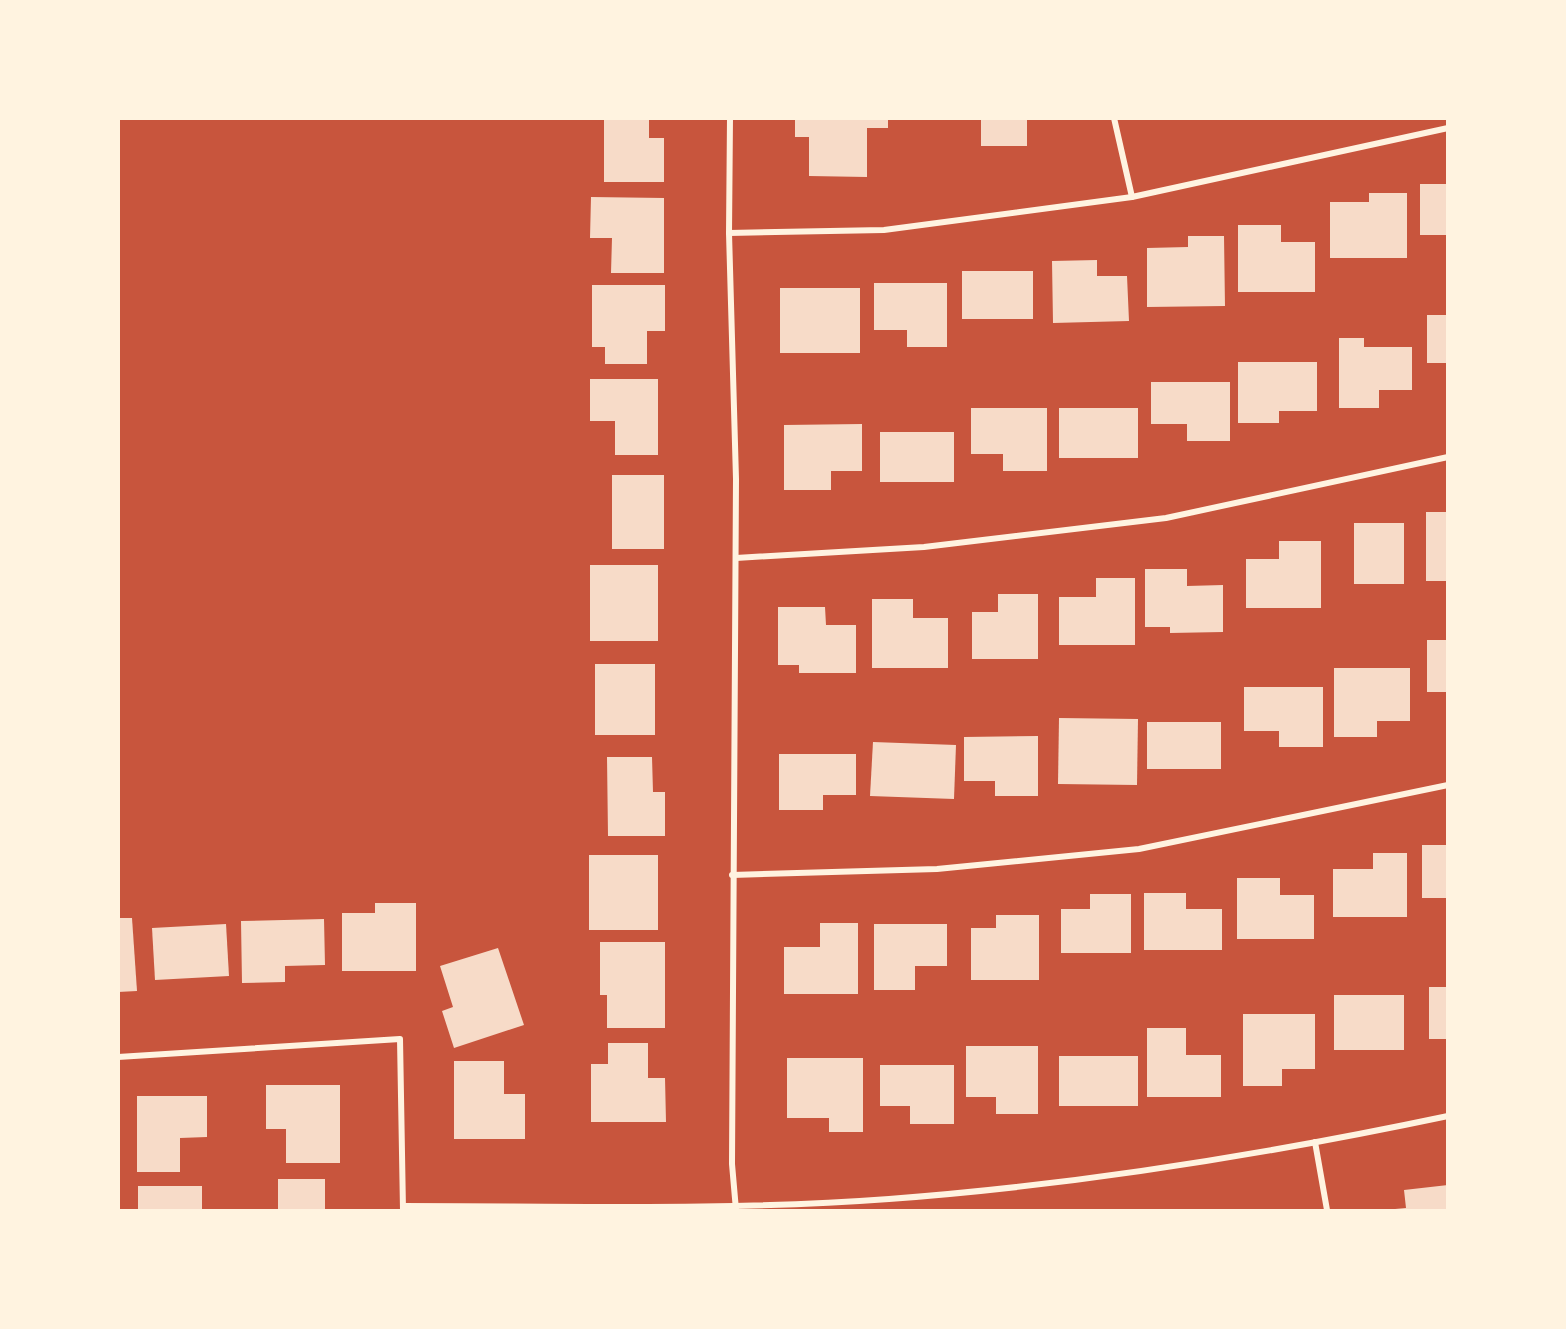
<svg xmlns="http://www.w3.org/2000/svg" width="1566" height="1329" viewBox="0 0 1566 1329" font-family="'Archivo Narrow',sans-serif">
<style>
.building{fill:#f7dbc8}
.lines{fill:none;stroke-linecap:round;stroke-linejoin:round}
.minor{stroke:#fff3e0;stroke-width:6}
</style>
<rect width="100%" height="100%" fill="#c8553d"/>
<g class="building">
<polygon points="604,118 649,118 649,138 664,138 664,182 604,182"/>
<polygon points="795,118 888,118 888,128 867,128 867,177 809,176 809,137 795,137"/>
<rect x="981" y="118" width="46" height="28"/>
<rect x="1420" y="184" width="28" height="51"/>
<polygon points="1369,193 1407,193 1407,258 1330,258 1330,202 1369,202"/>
<polygon points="591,197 664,198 664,273 611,273 612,238 590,238"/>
<polygon points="1238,225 1281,225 1281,242 1315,242 1315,292 1238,292"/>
<polygon points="1188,236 1224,236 1225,306 1147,307 1147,248 1188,247"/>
<polygon points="1097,260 1097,276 1127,276 1129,321 1053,323 1052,261"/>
<rect x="962" y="271" width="71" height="48"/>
<polygon points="874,283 947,283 947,347 907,347 907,330 874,330"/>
<polygon points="592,285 665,285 665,331 647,331 647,364 605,364 605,347 592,347"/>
<rect x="780" y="288" width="80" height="65"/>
<rect x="1427" y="315" width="21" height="48"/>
<polygon points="1339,338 1364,338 1364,347 1412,347 1412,390 1379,390 1379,408 1339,408"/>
<polygon points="1238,362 1317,362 1317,411 1279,411 1279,423 1238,423"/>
<polygon points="590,379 658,379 658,455 615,455 615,421 590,421"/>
<polygon points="1151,382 1230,382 1230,441 1187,441 1187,424 1151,424"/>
<polygon points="971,408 1047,408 1047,471 1003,471 1003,454 971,454"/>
<rect x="1059" y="408" width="79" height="50"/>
<polygon points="862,424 862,471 831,471 831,490 784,490 784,425"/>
<rect x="880" y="432" width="74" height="50"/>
<rect x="612" y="475" width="52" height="74"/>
<rect x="1426" y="512" width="22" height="69"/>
<rect x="1354" y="523" width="50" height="61"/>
<polygon points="1279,541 1321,541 1321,608 1246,608 1246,559 1279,559"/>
<rect x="590" y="565" width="68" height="76"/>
<polygon points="1145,569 1187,569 1187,586 1223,585 1223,632 1170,633 1170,627 1145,627"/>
<polygon points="1096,578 1135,578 1135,645 1059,645 1059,597 1096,597"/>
<polygon points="998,594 1038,594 1038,659 972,659 972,612 998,612"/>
<polygon points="872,599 913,599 913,618 948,618 948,668 872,668"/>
<polygon points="778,607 825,607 826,625 856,625 856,673 799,673 799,665 778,665"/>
<rect x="1427" y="640" width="21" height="52"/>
<rect x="595" y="664" width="60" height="71"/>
<polygon points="1334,668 1410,668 1410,721 1377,721 1377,737 1334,737"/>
<polygon points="1244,687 1323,687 1323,747 1279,747 1279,731 1244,731"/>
<polygon points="1059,718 1138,719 1137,785 1058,784"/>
<rect x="1147" y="722" width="74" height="47"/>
<polygon points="1038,736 1038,796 995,796 995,781 964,781 964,737"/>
<polygon points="873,742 956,745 954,799 870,796"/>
<polygon points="779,754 856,754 856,795 823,795 823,810 779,810"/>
<polygon points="607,757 652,757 653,792 665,792 665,836 608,836"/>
<rect x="1422" y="845" width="26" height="53"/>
<polygon points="1373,853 1407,853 1407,917 1333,917 1333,869 1373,869"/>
<rect x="589" y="855" width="69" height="75"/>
<polygon points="1237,878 1280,878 1280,895 1314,895 1314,939 1237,939"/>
<polygon points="1144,893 1186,893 1186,909 1222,909 1222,950 1144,950"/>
<polygon points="1090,894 1131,894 1131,953 1061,953 1061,909 1090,909"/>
<polygon points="375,903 416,903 416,971 342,971 342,913 375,913"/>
<polygon points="996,915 1039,915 1039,980 971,980 971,928 996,928"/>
<polygon points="118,918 132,918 137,991 118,992"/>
<polygon points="324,919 325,965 285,966 285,982 242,983 241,921"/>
<polygon points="820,923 858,923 858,994 784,994 784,947 820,947"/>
<polygon points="226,924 229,976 155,980 152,928"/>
<polygon points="874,924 947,924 947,966 915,966 915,990 874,990"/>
<polygon points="600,942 665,942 665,1028 607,1028 607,995 600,995"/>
<polygon points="498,948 524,1025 454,1048 442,1011 453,1007 440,966"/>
<rect x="1429" y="987" width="19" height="52"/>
<rect x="1334" y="995" width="70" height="55"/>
<polygon points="1243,1014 1315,1014 1315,1069 1282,1069 1282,1086 1243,1086"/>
<polygon points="1147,1028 1186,1028 1186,1055 1221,1055 1221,1097 1147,1097"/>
<polygon points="608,1043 648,1043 648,1078 665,1078 666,1122 591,1122 591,1064 608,1064"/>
<polygon points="966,1046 1038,1046 1038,1114 996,1114 996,1097 966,1097"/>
<rect x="1059" y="1056" width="79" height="50"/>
<polygon points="787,1058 863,1058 863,1132 829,1132 829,1118 787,1118"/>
<polygon points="454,1061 504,1061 504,1094 525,1094 525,1139 454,1139"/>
<polygon points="880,1065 954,1065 954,1124 910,1124 910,1106 880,1106"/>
<polygon points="266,1085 340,1085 340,1163 286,1163 286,1129 266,1129"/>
<polygon points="137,1096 207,1096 207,1137 180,1138 180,1172 137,1172"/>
<rect x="278" y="1179" width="47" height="31"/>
<polygon points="1448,1185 1448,1210 1396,1210 1395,1209 1406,1208 1404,1190"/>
<rect x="138" y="1186" width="64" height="24"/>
</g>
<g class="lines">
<g class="minor">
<polyline points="730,118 729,233 736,479 732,1164 736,1210"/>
<polyline points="1114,118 1132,197"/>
<polyline points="729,233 884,230 1132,197 1448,128"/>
<polyline points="736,558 924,547 1166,518 1448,457"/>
<polyline points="732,875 937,869 1139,849 1448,785"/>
<polyline points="118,1057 400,1039 403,1210"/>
<polyline points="1315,1142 1327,1210"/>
<path d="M403,1206c162,0 325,5 486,-7 188,-14 374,-44 559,-83"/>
</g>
</g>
<rect width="1566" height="1329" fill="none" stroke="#fff3e0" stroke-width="240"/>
</svg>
